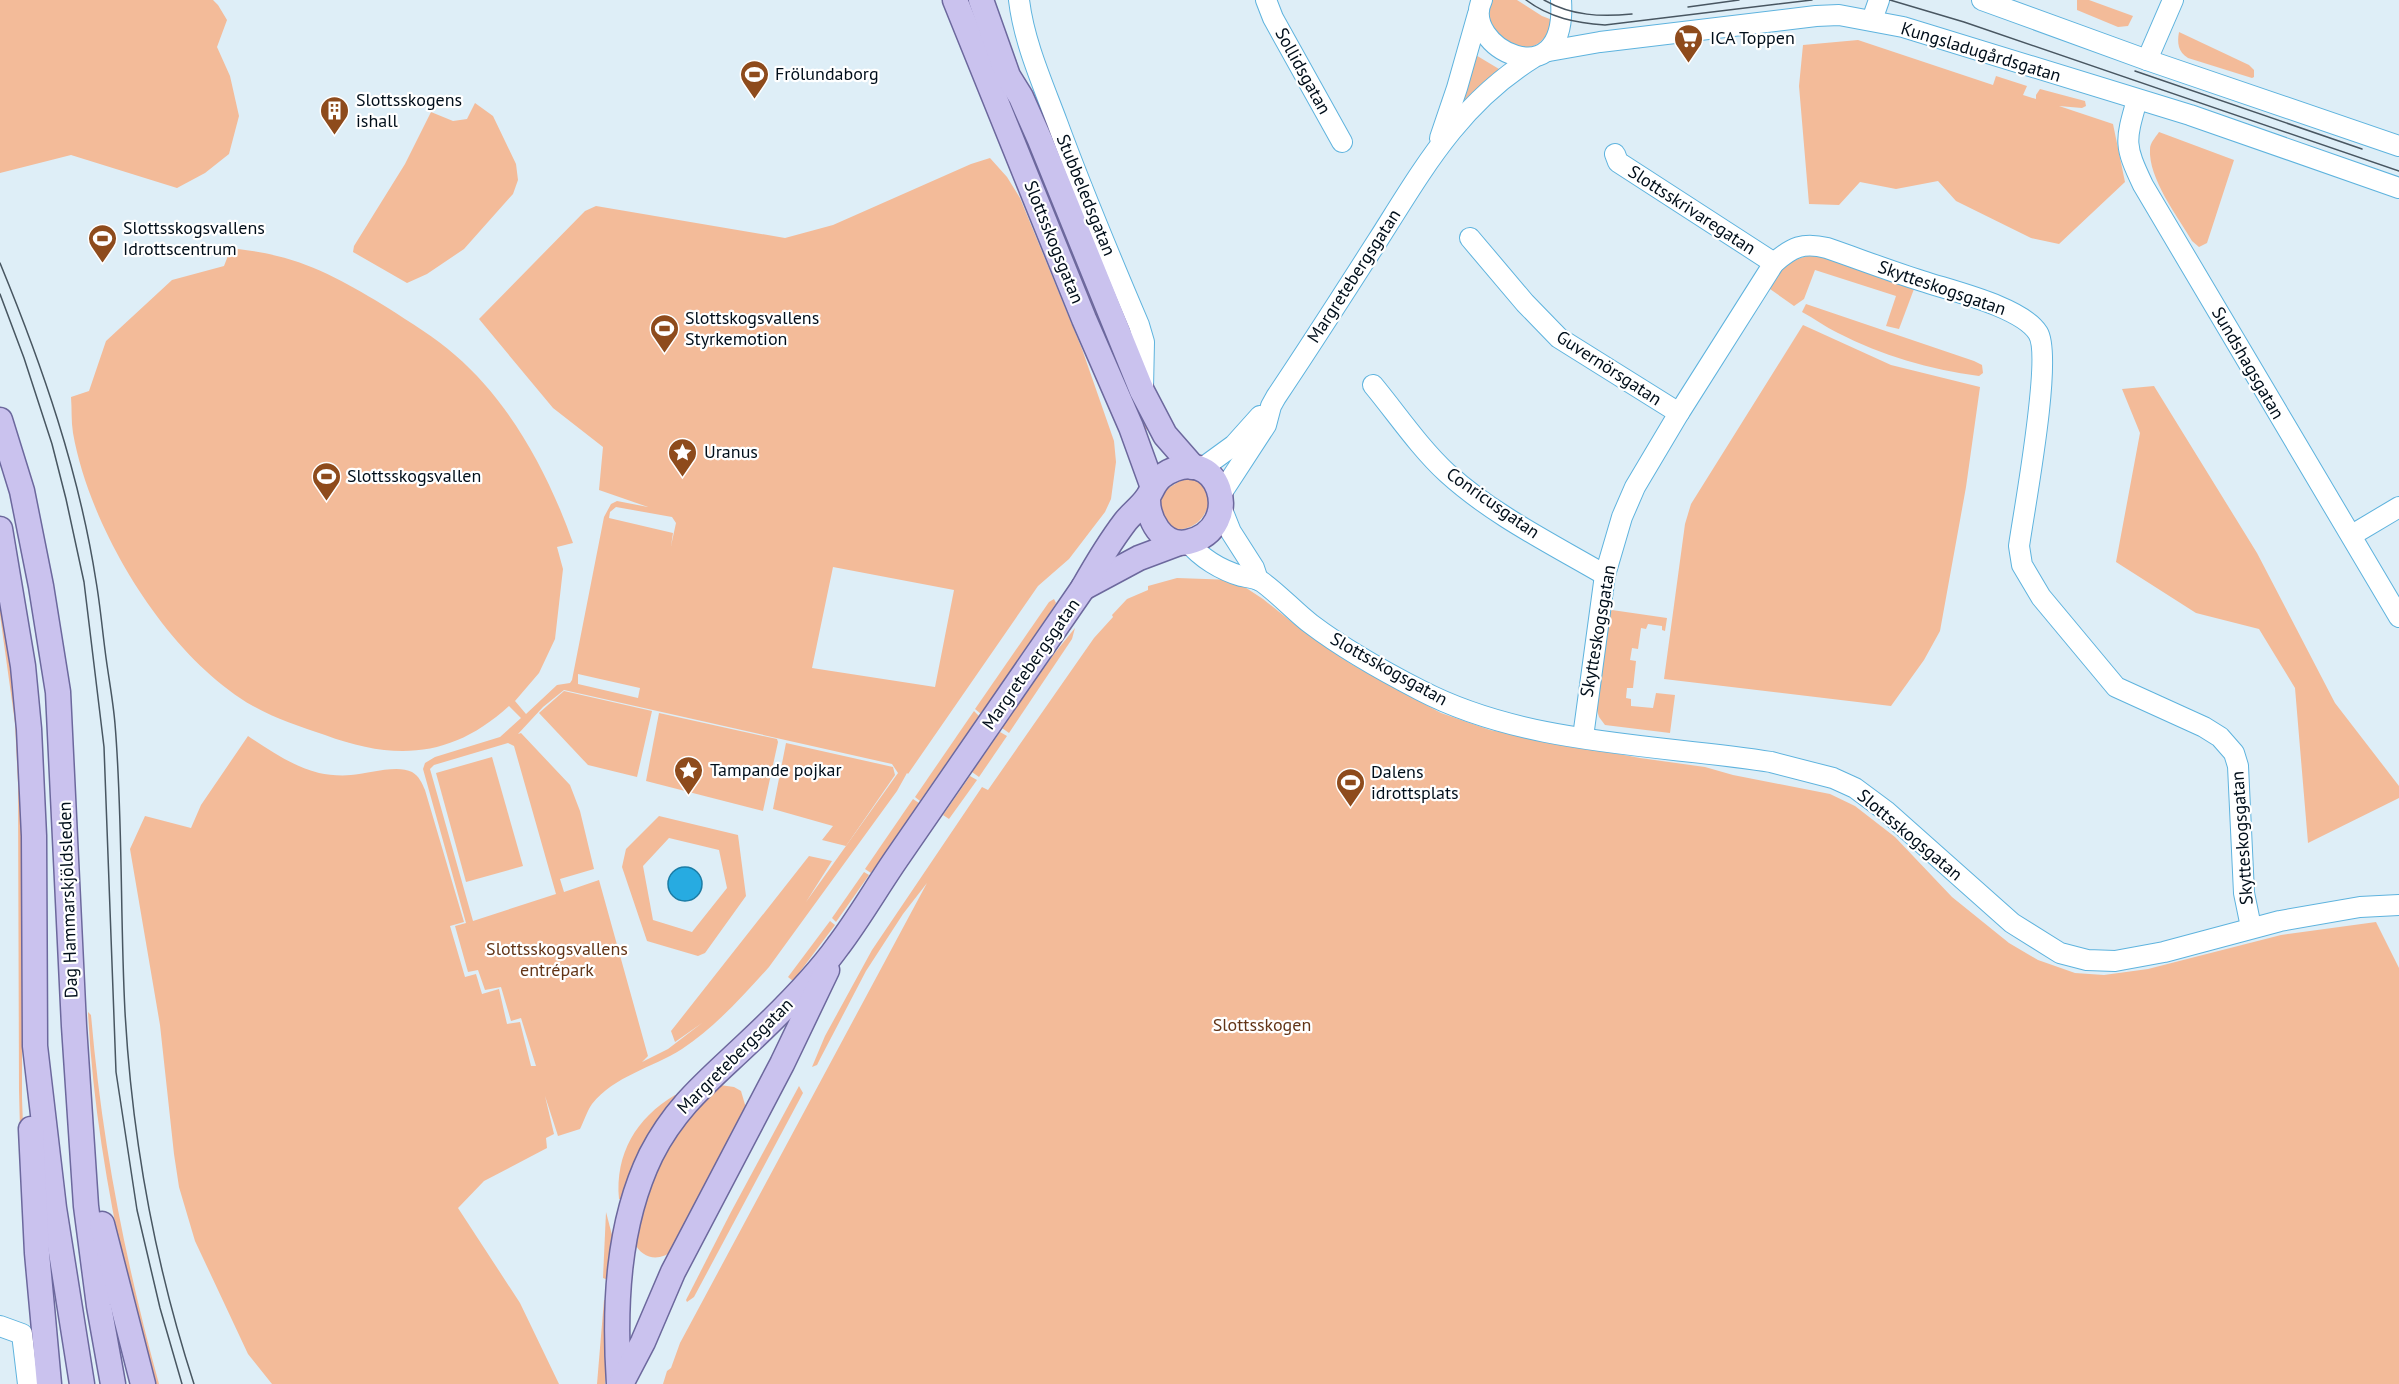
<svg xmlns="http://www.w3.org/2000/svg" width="2399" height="1384" viewBox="0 0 2399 1384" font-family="'PT Sans',sans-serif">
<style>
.green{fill:#f3bb99;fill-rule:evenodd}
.water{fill:#27abe1;stroke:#1b7ca5;stroke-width:1.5}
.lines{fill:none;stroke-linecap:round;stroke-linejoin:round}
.minor-casing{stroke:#5eb3de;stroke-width:22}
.major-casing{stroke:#6c689d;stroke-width:27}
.minor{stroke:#fff;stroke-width:20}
.major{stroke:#cac2ee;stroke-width:24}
.tram{stroke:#485661;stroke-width:1.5}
.labels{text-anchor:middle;stroke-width:4.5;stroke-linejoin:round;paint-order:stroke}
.poi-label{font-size:18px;fill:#000e1a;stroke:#fff;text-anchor:start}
.street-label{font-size:18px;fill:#000e1a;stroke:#fff}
.park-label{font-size:18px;fill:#633517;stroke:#fff}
</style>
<rect width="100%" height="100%" fill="#deeef7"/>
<g class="green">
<polygon points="0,0 213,0 218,5 227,20 217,47 230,76 239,116 229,154 205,173 177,188 71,155 0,173"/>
<path d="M970,0l179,427 -3,3c-67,-139 -121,-286 -176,-430z"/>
<path d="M1490,0h27l25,16 13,5c-19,35 -28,29 -60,15l-8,-25z"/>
<polygon points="2077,0 2089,0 2133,16 2128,26 2118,27 2077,10"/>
<path d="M2179,32l70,33 5,5v7l-2,1 -64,-20c-10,-6 -11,-15 -9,-26z"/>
<polygon points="1858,40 1993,85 1996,76 2027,86 2023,95 2036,99 2036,95 2040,89 2085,101 2086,106 2082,108 2059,106 2113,124 2125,182 2059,244 2031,238 1956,201 1938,181 1896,189 1860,182 1839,205 1809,204 1799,86 1803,45"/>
<polygon points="1474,54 1504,72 1468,102 1462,100"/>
<polygon points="475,103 493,116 516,164 518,180 513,194 464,249 427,274 407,283 353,252 354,246 405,164 431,112 453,121 467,119"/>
<path d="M2159,132l75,28 -27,83 -8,4 -7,-6c-14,-24 -44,-63 -42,-92 0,-6 5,-11 9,-17z"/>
<path d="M990,158l17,19 13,21 62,151 32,92 2,21 -5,37 -6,13 -36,47 -31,27 -130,188 -1,-1 -10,18 -128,176c-26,29 -54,60 -87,82 -30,19 -68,27 -90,55 -5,7 -8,17 -12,25l-22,7 -13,-40 9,38 -8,4 1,10 -63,33 -26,27 62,95 39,81h-287l-24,-30 -53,-113 -16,-54 -5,-33 -14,-129 -30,-176 15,-33 46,12 10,-23 47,-69c23,15 44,30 71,37 9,2 22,3 32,2 16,-1 46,-11 61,-3 7,4 10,11 13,18l39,132 -14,4 15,51 11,-3 6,20 17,-5 8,35 13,-2 11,44h5l-15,-48 -10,3 -10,-34 -16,3 -7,-20 -10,2 -13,-46 11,-3 -43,-154 2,-6 10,-6 65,-20 21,-19 -12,-12c-57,52 -114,55 -184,29 -24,-8 -49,-16 -72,-29 -86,-49 -163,-176 -180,-273 -2,-12 -1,-24 -2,-36l18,-6 17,-50 66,-61 52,-14 7,-18c15,2 31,4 46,8 39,9 77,31 111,52 23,15 47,29 67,47 56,48 94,120 118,188l-16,4 6,22 -8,70 -16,34 -24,28 11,13 31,-29 13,-2 2,-3 32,-163 7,-13 6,-3 31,6 -49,-17 4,-43 -50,-39 -74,-89 106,-108 11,-5 189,32 48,-13 138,-61zM616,507l56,10 4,6 -5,23 2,-13 -64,-15 1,-6zM833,567l121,23 -19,97 -123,-19zM578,674l62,14 -2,10 -60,-14zM564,690l328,74 6,9 -92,129 26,-41 -23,-5 -134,170 -4,5 4,11 27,-19 -34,26 -26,13 6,-6 -49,-176 -35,12 -4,-13 34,-10 -14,-58 -10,-26 -49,-52 -3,1 25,-27zM508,743l6,3 42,148 -83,27 -43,-152 4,-4z"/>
<path d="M1811,255l12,1 91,33 -15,40 -13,-3 10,-30 -81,-26 -11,29 -10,7 -24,-17c1,-20 24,-30 41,-34z"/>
<path d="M1806,304l168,57 8,4 1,8 -4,3c-49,-6 -98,-21 -141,-43 -13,-6 -24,-15 -36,-21z"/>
<polygon points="1803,325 1891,365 1980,387 1966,487 1940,631 1924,660 1891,706 1664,679 1685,524 1691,504"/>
<polygon points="2154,386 2257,553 2335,703 2399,786 2399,798 2308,843 2295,688 2259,629 2196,613 2116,562 2140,433 2122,389"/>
<path d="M1183,479c5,0 11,-1 15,0 25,12 5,63 -33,47l-7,-25 6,-10z"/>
<polygon points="1177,578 1234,580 1263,599 1298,627 1351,664 1441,713 1490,730 1640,758 1705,767 1733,775 1830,794 1855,806 1895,837 1952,897 2009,943 2038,960 2075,973 2104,975 2148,969 2281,935 2376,922 2399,968 2399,1384 663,1384 667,1371 671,1368 680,1343 927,883 903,914 866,971 820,1059 817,1065 812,1067 825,1036 872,950 980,790 982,787 988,790 1094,638 1113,617 1112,615 1127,599 1148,590 1148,586"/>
<polygon points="0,594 12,672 22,785 22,1098 26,1210 22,1210 19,1090 18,784 15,723 0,615"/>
<polygon points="1054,599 1056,603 1049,614 981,714 975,709 1049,602"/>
<polygon points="1612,610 1667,618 1665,631 1662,630 1662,626 1648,624 1646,629 1641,628 1638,649 1632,648 1630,660 1636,661 1633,688 1627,688 1626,698 1631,699 1631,706 1653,708 1656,693 1675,695 1670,733 1605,725 1599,717 1596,707 1609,612"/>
<polygon points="1075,628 1072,639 1009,733 1002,728 1054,654"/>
<polygon points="564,691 652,711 637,777 588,765 539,713"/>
<polygon points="974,711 979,716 920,801 915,797"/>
<polygon points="659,713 777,739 778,742 763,811 646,781"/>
<polygon points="1000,732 1007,736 979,777 972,772"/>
<polygon points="786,743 893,767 895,775 846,846 822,840 833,826 773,809"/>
<polygon points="492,757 523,866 466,882 436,773"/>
<polygon points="970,776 977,780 949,819 943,815"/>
<polygon points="913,799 919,803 871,873 865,869"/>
<path d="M659,816l79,19 8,61 -41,57 -7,3 -51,-15 -25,-74 4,-18zM669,838l50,12 8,38 -35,44 -39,-12 -10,-54z"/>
<polygon points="864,872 869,875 836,922 832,918"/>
<polygon points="830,921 835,925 793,981 788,977"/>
<path d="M88,1012l3,3c11,128 34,245 68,369h-9c-28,-123 -56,-245 -62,-372z"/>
<path d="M720,1085l14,2 7,4 5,17 -73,143c-15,11 -31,8 -39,-9l19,-69 29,-49z"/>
<polygon points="799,1086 803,1093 694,1297 687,1302 686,1300 731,1212"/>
<path d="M675,1095l2,2 -39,58 -16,44h-3c-4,-45 17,-81 56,-104z"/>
<polygon points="606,1212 612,1235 611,1277 608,1280 603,1278"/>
<polygon points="604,1300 608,1300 609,1345 605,1384 597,1384"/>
</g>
<circle class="water" cx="685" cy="884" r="17"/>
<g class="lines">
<defs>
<g id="minor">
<path d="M1019,0c5,42 23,82 38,122 25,68 53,135 82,203l5,17 -1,46"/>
<polyline points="1266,0 1273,18 1342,142"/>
<path d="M1482,0c-23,46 86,102 79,0"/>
<polyline points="1982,0 2147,60 2399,146"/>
<polyline points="1872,20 1879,0"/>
<polyline points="1549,51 1600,42 1816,16 1839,15 1903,27 2190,115 2399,188"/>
<polyline points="2147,60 2173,0"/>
<path d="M2137,100c-12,42 -13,45 6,85l256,432"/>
<polyline points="1440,138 1457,88 1478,14"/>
<polyline points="1615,154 1618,162 1774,263"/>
<polyline points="1470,238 1525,303 1559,338 1679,413"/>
<path d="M1373,385c24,29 46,62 74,88 46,42 105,71 158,102"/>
<polyline points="1201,469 1234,445 1260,416"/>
<path d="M1221,494l45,-69 5,-19 5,-9c35,-52 68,-104 102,-157 45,-71 81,-136 155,-182"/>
<polyline points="1221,507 1231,532 1254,568 1258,580"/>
<polyline points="2352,535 2399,507"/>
<path d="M1188,542c13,16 33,28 53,34 5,1 13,2 18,4 14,8 37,33 52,44 33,25 72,47 109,66 105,55 236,54 351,72l62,16 22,10 31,23 126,112 48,30 27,7 28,1 49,-9 116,-31 80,-14 39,-2"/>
<path d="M1583,737l22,-162 17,-58 13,-30 44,-74 95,-150c18,-16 29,-21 53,-15 32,11 63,23 95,33 30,10 100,26 116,52 15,24 -14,177 -19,213l3,19 19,32 75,90 88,40 16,10 14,16 4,13 6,127 7,34"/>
<polyline points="0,1326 22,1334 28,1384"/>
</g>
<g id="major">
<polyline points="955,0 1084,319 1131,427 1152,485"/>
<polyline points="981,0 1008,76 1021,97 1040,140 1142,391 1165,435 1193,467"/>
<polyline points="0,420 22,491 41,586 58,692 74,1026 86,1206 99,1306 113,1384"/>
<polyline points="0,529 23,666 29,729 34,836 35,1046 54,1208 82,1384"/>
<polyline points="1083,588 1139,558 1179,543"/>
<polyline points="31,1129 37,1253 49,1384"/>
<polyline points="102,1224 143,1384"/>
<path d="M619,1384c-5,-76 -2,-159 32,-229 25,-49 57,-74 96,-111 31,-29 66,-63 91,-98 22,-29 40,-61 61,-91 61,-89 122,-178 184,-267 13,-23 26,-45 42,-66 6,-8 16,-15 22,-24 6,-8 6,-15 15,-22 57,-39 85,52 26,66 -26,6 -41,-24 -40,-45"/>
<polyline points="621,1384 643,1342 673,1272 782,1064 827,970"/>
</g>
</defs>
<use href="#minor" class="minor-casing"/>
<use href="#major" class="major-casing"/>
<use href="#minor" class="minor"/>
<use href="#major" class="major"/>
<g class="tram">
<path d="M1526,0c24,18 50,23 79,25l207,-25"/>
<path d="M1544,0c28,16 57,17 88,14"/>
<polyline points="1890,0 1964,22 2399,171"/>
<polyline points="1688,7 1739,0"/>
<polyline points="2135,71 2362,149"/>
<path d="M0,263c42,102 79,208 96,318 4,23 6,46 9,69 3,25 8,49 10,74 8,96 5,192 10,288 7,125 30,252 69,372"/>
<polyline points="0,294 24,358 52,444 66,499 84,582 104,747 116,1072 137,1210 160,1308 182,1384"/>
</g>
</g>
<defs>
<symbol id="supermarket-pin" viewBox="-11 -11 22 30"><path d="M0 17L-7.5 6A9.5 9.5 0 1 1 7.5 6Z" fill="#8e4b1c" stroke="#fff"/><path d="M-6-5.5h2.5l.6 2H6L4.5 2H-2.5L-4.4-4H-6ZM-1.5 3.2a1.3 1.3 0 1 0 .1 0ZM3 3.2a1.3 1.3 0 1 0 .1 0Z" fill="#fff"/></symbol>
<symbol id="stadium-pin" viewBox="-11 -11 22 30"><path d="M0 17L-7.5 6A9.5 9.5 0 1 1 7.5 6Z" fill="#8e4b1c" stroke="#fff"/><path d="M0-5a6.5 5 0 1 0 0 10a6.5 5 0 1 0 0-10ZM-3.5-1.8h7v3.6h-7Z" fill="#fff"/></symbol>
<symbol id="building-pin" viewBox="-11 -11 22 30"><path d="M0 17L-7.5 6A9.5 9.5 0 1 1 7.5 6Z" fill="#8e4b1c" stroke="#fff"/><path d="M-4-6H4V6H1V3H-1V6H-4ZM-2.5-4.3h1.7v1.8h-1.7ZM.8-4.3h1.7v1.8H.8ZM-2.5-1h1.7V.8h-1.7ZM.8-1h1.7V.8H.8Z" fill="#fff"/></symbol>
<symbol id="sight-pin" viewBox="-11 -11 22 30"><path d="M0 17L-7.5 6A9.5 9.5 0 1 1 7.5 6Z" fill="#8e4b1c" stroke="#fff"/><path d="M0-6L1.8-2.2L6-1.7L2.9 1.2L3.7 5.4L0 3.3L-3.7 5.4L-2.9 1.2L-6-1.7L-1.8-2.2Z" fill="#fff"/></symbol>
</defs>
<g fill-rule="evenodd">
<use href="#supermarket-pin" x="1672" y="22" width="33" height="45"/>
<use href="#stadium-pin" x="738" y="58" width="33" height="45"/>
<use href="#building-pin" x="318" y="94" width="33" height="45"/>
<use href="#stadium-pin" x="86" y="222" width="33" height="45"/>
<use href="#stadium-pin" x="648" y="312" width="33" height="45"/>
<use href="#sight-pin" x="666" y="436" width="33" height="45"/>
<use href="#stadium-pin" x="310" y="460" width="33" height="45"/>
<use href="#sight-pin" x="672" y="754" width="33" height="45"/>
<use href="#stadium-pin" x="1334" y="766" width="33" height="45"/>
</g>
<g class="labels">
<g class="poi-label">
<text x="1710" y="44">ICA Toppen</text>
<text x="775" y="80">Frölundaborg</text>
<text x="356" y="106">Slottsskogens<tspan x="356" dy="21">ishall</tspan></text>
<text x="123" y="234">Slottsskogsvallens<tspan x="123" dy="21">Idrottscentrum</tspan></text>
<text x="685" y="324">Slottskogsvallens<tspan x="685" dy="21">Styrkemotion</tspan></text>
<text x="704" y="458">Uranus</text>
<text x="347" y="482">Slottsskogsvallen</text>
<text x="710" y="776">Tampande pojkar</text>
<text x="1371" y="778">Dalens<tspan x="1371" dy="21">idrottsplats</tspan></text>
</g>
<g class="street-label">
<text transform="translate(1981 52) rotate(17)" y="6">Kungsladugårdsgatan</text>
<text transform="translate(1303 71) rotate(61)" y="6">Sollidsgatan</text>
<text transform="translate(1086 195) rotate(68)" y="6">Stubbeledsgatan</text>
<text transform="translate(1692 210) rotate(33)" y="6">Slottsskrivaregatan</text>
<text transform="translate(1054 242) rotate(68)" y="6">Slottsskogsgatan</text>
<text transform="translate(1354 276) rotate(-57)" y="6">Margretebergsgatan</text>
<text transform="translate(1942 288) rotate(19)" y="6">Skytteskogsgatan</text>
<text transform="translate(2248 363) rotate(60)" y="6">Sundshagsgatan</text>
<text transform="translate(1609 368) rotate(33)" y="6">Guvernörsgatan</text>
<text transform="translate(1493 503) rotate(35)" y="6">Conricusgatan</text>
<text transform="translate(1598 631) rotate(-80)" y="6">Skytteskogsgatan</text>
<text transform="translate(1031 664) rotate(-55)" y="6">Margretebergsgatan</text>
<text transform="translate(1389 669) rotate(29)" y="6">Slottsskogsgatan</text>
<text transform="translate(1910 835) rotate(40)" y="6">Slottsskogsgatan</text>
<text transform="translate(2242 838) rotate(-94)" y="6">Skytteskogsgatan</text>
<text transform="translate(68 900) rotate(-92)" y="6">Dag Hammarskjöldsleden</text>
<text transform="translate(735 1056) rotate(-45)" y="6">Margretebergsgatan</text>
</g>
<g class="park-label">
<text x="557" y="955">Slottsskogsvallens<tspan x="557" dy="21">entrépark</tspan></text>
<text x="1262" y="1031">Slottsskogen</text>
</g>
</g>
</svg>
